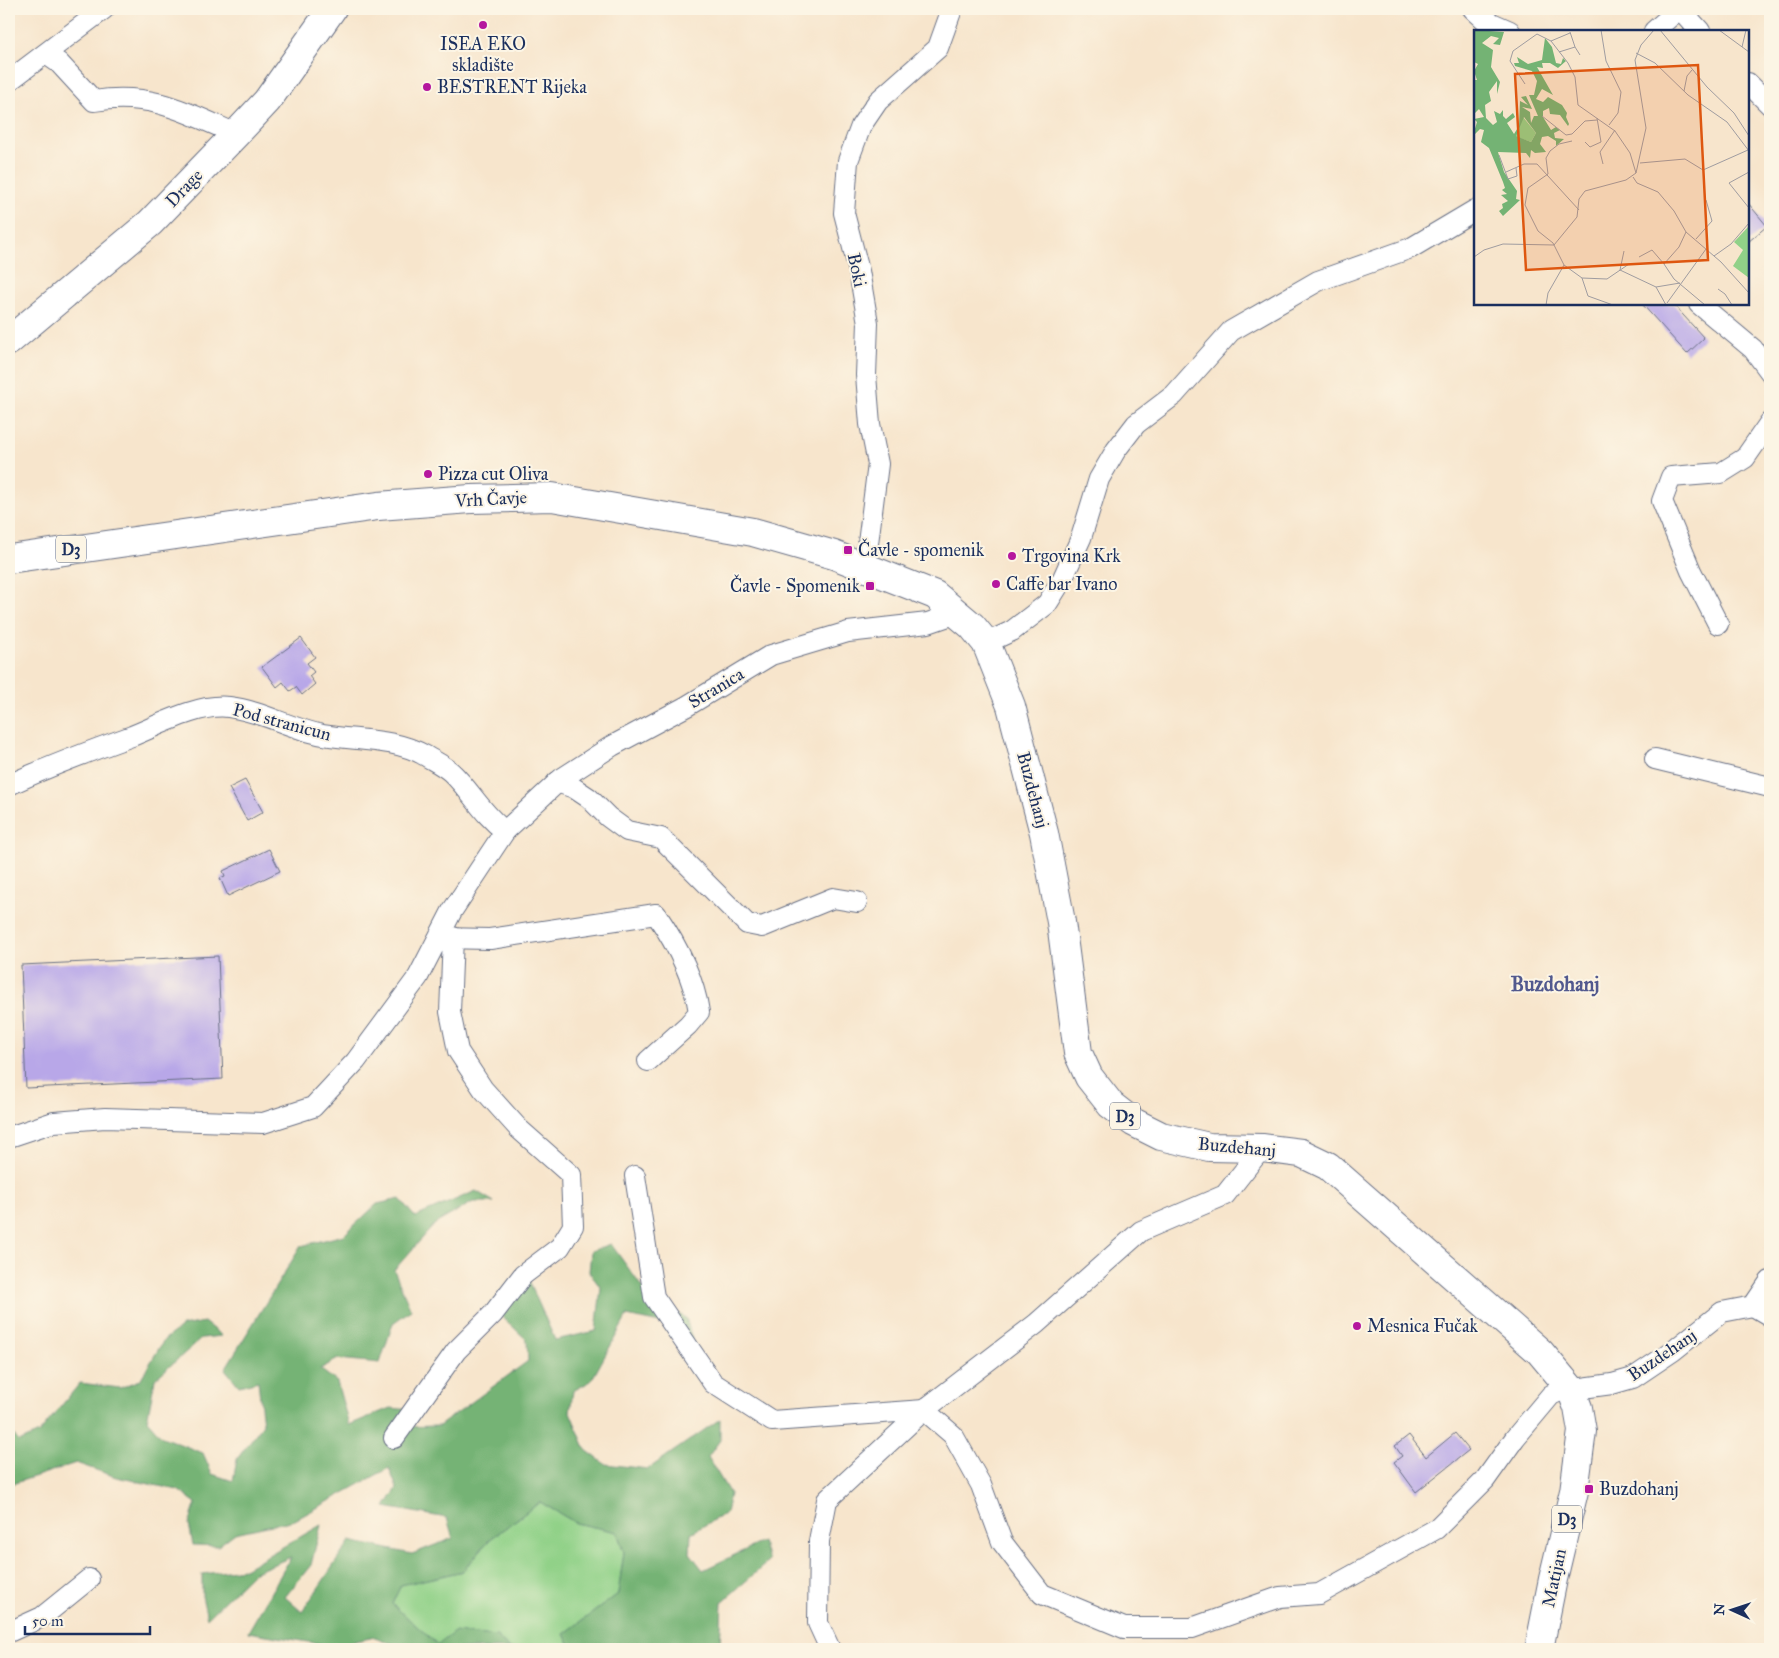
<svg xmlns="http://www.w3.org/2000/svg" width="1779" height="1658" viewBox="0 0 1779 1658" font-family="'IM FELL Great Primer',serif">
<style>
.green{fill:#91d188;stroke:#568073}
.forest{fill:#74b374;stroke:#487169}
.building{fill:#b8a7e8}
.lines{fill:none;stroke-linecap:round;stroke-linejoin:round}
.street-casing{stroke:#686f84;stroke-width:22}
.secondary-casing{stroke:#686f84;stroke-width:30}
.primary-casing{stroke:#686f84;stroke-width:30}
.street{stroke:#fff;stroke-width:20}
.secondary{stroke:#fff;stroke-width:28}
.primary{stroke:#fff;stroke-width:28}
.poi-dot{fill:#b5179e;stroke:#fcf5e5;stroke-width:2}
.labels{text-anchor:middle;stroke-width:4;stroke-linejoin:round;paint-order:stroke}
.shield{fill:#fcf5e5;stroke:#5e6a86;stroke-width:1}
.shield-label{font-size:16px;font-weight:bold;fill:#1b2f5e}
.poi-label{font-size:18px;fill:#1b2f5e;stroke:#fcf5e5;text-anchor:start}
.street-label{font-size:18px;fill:#1b2f5e;stroke:#fcf5e5}
.quarter-label{font-size:20px;font-weight:bold;fill:#52598e;stroke:#fcf5e5}
.inset-road{fill:none;stroke:#9f9ca0;stroke-width:1}
.view{fill:#de5710;fill-opacity:0.15;stroke:#de5710;stroke-width:2.5}
.inset-edge{fill:none;stroke:#1b2f5e;stroke-width:2.5}
</style>
<rect width="100%" height="100%" fill="#fcf5e5"/>
<filter id="ink" filterUnits="userSpaceOnUse"><feTurbulence type="fractalNoise" baseFrequency=".02" numOctaves="2"/><feDisplacementMap in="SourceGraphic" scale="10" xChannelSelector="R" yChannelSelector="G"/><feConvolveMatrix kernelMatrix="1 2 1 2 8 2 1 2 1" color-interpolation-filters="sRGB"/></filter>
<filter id="wash" filterUnits="userSpaceOnUse"><feTurbulence type="fractalNoise" baseFrequency=".0096" numOctaves="4" result="noise"/><feDisplacementMap in="SourceGraphic" scale="20" xChannelSelector="R" yChannelSelector="G"/><feGaussianBlur stdDeviation="1.12" result="paint"/><feColorMatrix in="noise" values="0 0 0 0 0 0 0 0 0 0 0 0 0 0 0 0 0 1.4 0 .05"/><feComposite in="paint" operator="in"/></filter>
<g filter="url(#wash)">
<rect width="100%" height="100%" fill="#f7e5cc"/>
<polygon class="green" points="540,1502 576,1523 617,1532 624,1552 618,1594 564,1634 572,1649 509,1649 497,1636 438,1645 392,1604 401,1585 463,1571 489,1540"/>
<polygon class="forest" points="476,1191 494,1202 473,1202 435,1224 394,1270 411,1310 393,1323 380,1363 338,1359 320,1369 337,1382 349,1425 390,1408 412,1410 397,1427 439,1426 528,1361 527,1340 496,1311 529,1281 555,1340 596,1331 601,1288 589,1272 591,1251 611,1244 649,1297 686,1318 697,1356 669,1325 627,1316 591,1381 573,1391 570,1412 586,1450 605,1464 648,1469 720,1419 720,1440 708,1457 730,1494 726,1513 691,1533 690,1553 703,1570 762,1542 769,1561 722,1602 720,1649 572,1649 564,1634 618,1594 624,1552 617,1532 576,1523 540,1502 489,1540 463,1571 401,1585 392,1604 438,1645 454,1632 497,1636 509,1649 406,1649 375,1637 333,1646 248,1632 291,1557 253,1573 207,1618 202,1596 202,1574 244,1569 321,1525 311,1565 285,1597 302,1612 350,1541 412,1554 453,1538 447,1518 385,1507 397,1488 389,1468 295,1520 235,1533 218,1546 193,1545 189,1524 196,1503 178,1490 116,1477 76,1463 9,1485 9,1428 19,1442 39,1433 80,1383 120,1388 140,1380 164,1340 182,1326 204,1322 222,1336 202,1338 155,1379 147,1420 162,1437 203,1453 212,1474 233,1481 237,1459 263,1424 258,1381 239,1386 225,1369 301,1246 344,1235 377,1204 400,1199 415,1217"/>
<g id="blocks">
<g class="building">
<polygon points="1748,203 1767,226 1748,242"/>
<polygon points="1642,304 1673,304 1704,338 1687,354"/>
<polygon points="301,638 315,657 307,663 314,672 309,676 315,684 302,695 296,687 290,691 283,682 277,687 262,667"/>
<polygon points="245,780 263,812 247,821 229,788"/>
<polygon points="269,849 280,871 228,896 220,878 225,876 223,871"/>
<polygon points="218,956 223,1079 26,1088 21,965"/>
<polygon points="1455,1433 1469,1450 1416,1492 1394,1462 1402,1456 1395,1446 1409,1435 1426,1457"/>
</g>
</g>
</g>
<g filter="url(#ink)">
<use href="#blocks" fill-opacity="0" stroke="#686f84" stroke-width="1"/>
<g class="lines">
<defs>
<g id="street">
<polyline points="1473,9 1485,20 1510,31"/>
<polyline points="1680,9 1700,31"/>
<polyline points="1654,31 1679,9"/>
<path d="M46,54l13,9 35,38c58,-9 92,11 142,33"/>
<polyline points="9,81 104,9"/>
<polyline points="1748,83 1770,105"/>
<polyline points="1699,304 1753,349 1770,372"/>
<polyline points="865,567 878,464 870,424 866,375 868,323 859,271 844,213 848,161 861,126 878,101 938,48 952,9"/>
<polyline points="1718,624 1691,571 1662,501 1671,477 1721,473 1745,458 1770,422"/>
<polyline points="986,643 1012,631 1047,604 1062,580 1081,538 1099,479 1116,450 1136,424 1174,395 1231,331 1318,281 1411,248 1475,210"/>
<polyline points="1655,759 1770,787"/>
<polyline points="557,782 574,788 589,798 608,817 627,831 661,838 747,924 762,927 833,898 857,902"/>
<path d="M9,785c40,-19 81,-34 123,-49 27,-11 68,-33 97,-29 33,4 62,22 94,28 35,6 72,3 103,21 8,5 19,10 26,17 19,18 31,42 53,58"/>
<path d="M440,938l50,1 166,-25c19,28 38,64 43,98l-11,13 -40,36"/>
<polyline points="9,1137 54,1122 105,1118 263,1123 313,1107 356,1061 418,977 452,911 505,831 561,779 612,746 687,706 771,655 848,632 928,623 957,613"/>
<polyline points="635,1176 654,1297 713,1383 772,1421 924,1410 953,1435 981,1485 1002,1542 1042,1594 1124,1628 1192,1628 1280,1597 1319,1594 1436,1529 1485,1480 1515,1438 1551,1395 1560,1391 1612,1384 1633,1378 1673,1351 1722,1312 1753,1306"/>
<polyline points="1753,1306 1770,1281"/>
<polyline points="1753,1306 1770,1316"/>
<polyline points="394,1438 456,1351 493,1314 523,1275 560,1247 573,1226 571,1175 519,1129 483,1089 458,1051 450,1012 453,937"/>
<polyline points="9,1632 42,1617 89,1579"/>
<polyline points="830,1649 818,1623 819,1541 827,1500 924,1410 1036,1324 1141,1231 1225,1195 1262,1148"/>
</g>
<polyline id="secondary" points="9,341 150,223 236,134 267,101 332,9"/>
<polyline id="primary" points="9,559 378,506 471,499 552,497 753,532 834,555 935,595 972,626 986,643 1011,706 1044,833 1061,922 1078,1053 1089,1077 1111,1105 1133,1122 1161,1136 1209,1147 1262,1148 1301,1153 1328,1166 1540,1352 1571,1389 1578,1408 1582,1431 1574,1491 1553,1579 1539,1649"/>
</defs>
<use href="#street" class="street-casing"/>
<use href="#secondary" class="secondary-casing"/>
<use href="#primary" class="primary-casing"/>
<use href="#street" class="street"/>
<use href="#secondary" class="secondary"/>
<use href="#primary" class="primary"/>
</g>
</g>
<g class="poi-dot">
<circle cx="483" cy="25" r="5"/>
<circle cx="427" cy="87" r="5"/>
<circle cx="428" cy="474" r="5"/>
<rect x="843" y="545" width="10" height="10" rx="2.5"/>
<circle cx="1012" cy="556" r="5"/>
<circle cx="996" cy="584" r="5"/>
<rect x="865" y="581" width="10" height="10" rx="2.5"/>
<circle cx="1357" cy="1326" r="5"/>
<rect x="1584" y="1484" width="10" height="10" rx="2.5"/>
</g>
<g class="labels">
<g class="shield">
<rect x="56" y="535.5" width="30" height="27" rx="4"/>
<rect x="1110" y="1102.5" width="30" height="27" rx="4"/>
<rect x="1552" y="1505.5" width="30" height="27" rx="4"/>
</g>
<g class="shield-label">
<text x="71" y="555">D3</text>
<text x="1125" y="1122">D3</text>
<text x="1567" y="1525">D3</text>
</g>
<g class="poi-label">
<text x="483" y="50" text-anchor="middle">ISEA EKO<tspan x="483" dy="21">skladište</tspan></text>
<text x="437" y="93">BESTRENT Rijeka</text>
<text x="438" y="480">Pizza cut Oliva</text>
<text x="858" y="556">Čavle - spomenik</text>
<text x="1022" y="562">Trgovina Krk</text>
<text x="1006" y="590">Caffe bar Ivano</text>
<text x="860" y="592" text-anchor="end">Čavle - Spomenik</text>
<text x="1367" y="1332">Mesnica Fučak</text>
<text x="1599" y="1495">Buzdohanj</text>
</g>
<g class="street-label">
<text transform="translate(184 188) rotate(-46)" y="6">Drage</text>
<text transform="translate(857 270) rotate(78)" y="6">Boki</text>
<text transform="translate(491 499) rotate(-3)" y="6">Vrh Čavje</text>
<text transform="translate(716 688) rotate(-31)" y="6">Stranica</text>
<text transform="translate(282 722) rotate(15)" y="6">Pod stranicun</text>
<text transform="translate(1033 790) rotate(75)" y="6">Buzdehanj</text>
<text transform="translate(1237 1147) rotate(5)" y="6">Buzdehanj</text>
<text transform="translate(1662 1355) rotate(-34)" y="6">Buzdehanj</text>
<text transform="translate(1554 1578) rotate(-78)" y="6">Matijan</text>
</g>
<g class="quarter-label">
<text x="1555" y="991">Buzdohanj</text>
</g>
</g>
<g transform="translate(1474 30)">
<rect width="275" height="275" fill="#f7e5cc"/>
<path d="M49,87l13,16 -5,9 -16,-6zM275,196v52l-16,-12 10,-16 -9,-8z" fill="#91d188"/>
<path d="M0,0l30,2 -4,13 -7,-1 6,-6 -8,-2 -9,7 11,7 -2,17 9,15 -3,12v-13l-8,11 2,9 -6,4 1,13 7,7 4,-3 -3,-11 6,3 3,-4v6l3,3 7,-6 2,4 -8,6 7,11 5,-8 1,-25 8,4 -7,-8 5,-1 6,13 -10,-2 8,5 1,11 3,-7h4l-9,-21h5l3,-14 -5,-10 -17,-5 -1,-3h5l-2,-6 11,7 14,-4 3,-22 7,9 4,16 5,1 2,-6 3,3 -8,7 -8,-5h-8l1,5 -6,-1 16,28 -11,-6 -6,10 7,3 5,-5 14,8 5,8 -1,4 3,7 -1,2 -8,-11 -10,-1 -1,-6 -6,3v6l8,13 5,-3 4,3 -6,3 1,5 9,1 -8,7v-5l-8,-5 -6,1 -2,7 6,8 -11,1 -4,-3 -1,8 -4,-5 -28,-1 6,20 13,19 -1,8 4,1 -17,16 -4,-5 4,-3 -1,-4 6,-3 -7,-6 6,-1 -5,-4 3,-2 -2,-6 -14,-34 -8,-6 3,-12 -4,-1 -5,5 -1,-2 3,-10 -3,-3 10,-2 -5,-8 -5,5v-34h3l-3,-9 4,-7 -4,-2zM50,87l12,16 -5,9 -15,-6z" fill="#74b374" fill-rule="evenodd"/>
<path class="inset-road" d="M127,0l5,31 15,31 -3,21 -9,12M186,0l47,57 27,26 15,23M245,0l30,22M96,2l5,15M77,11l19,-8M268,17l4,-17M85,22l16,-5 5,8M162,23l19,10 33,32 39,27 22,29M51,54l-15,-23 3,-10 24,-17 14,7 17,22 7,14 3,28 37,26 15,22 6,20M210,61l3,-15 5,-6M68,86l24,19 6,-1 13,-13 12,-1M98,111l-13,3 -9,7 -4,7 2,16 -20,14 -3,17 13,26 15,12 11,22 18,13 6,18 25,9M111,112l5,5 11,-5 -4,-24M25,125l9,24 9,-3 -1,-8M166,133l45,-4 18,11 45,-20M129,134l-3,-12 15,-22M32,142l18,-8h13l42,46M275,142l-20,11 20,25M159,147l4,6 21,9 16,19 12,21 -7,15 -15,17 10,15 31,26M212,202l35,30 28,31M222,209l16,-18 -6,-21M150,221l-4,19 36,17 24,-4M240,226l17,-12 18,-21M0,227l10,-7 19,-6 51,1 23,-28 2,-18 6,-8 41,-11 10,-7 10,-45 -11,-68 6,-15 13,-15M165,227l13,-7 12,14M108,248l25,1 22,-15M182,257l10,18M244,259l7,5 7,11M193,273l39,-54M72,275l2,-12 16,-28"/>
<path class="view" d="M224,35l10,195 -182,10 -11,-196z"/>
<rect width="275" height="275" class="inset-edge"/>
</g>
<rect width="1779" height="1658" fill="none" stroke="#fcf5e5" stroke-width="30"/>
<g transform="translate(1732 1610) rotate(273)" stroke="#fcf5e5" stroke-width="4" paint-order="stroke">
<path d="M0-4L9 19L0 12L-9 19Z" fill="#1b2f5e"/>
<text y="-8" font-size="14" font-weight="bold" text-anchor="middle" fill="#1b2f5e">N</text>
</g>
<path d="M25 1626v8h125v-8" fill="none" stroke="#1b2f5e" stroke-width="2.5"/>
<text x="32" y="1626" font-size="15" fill="#1b2f5e" stroke="#fcf5e5" stroke-width="4" paint-order="stroke">50 m</text>
</svg>
